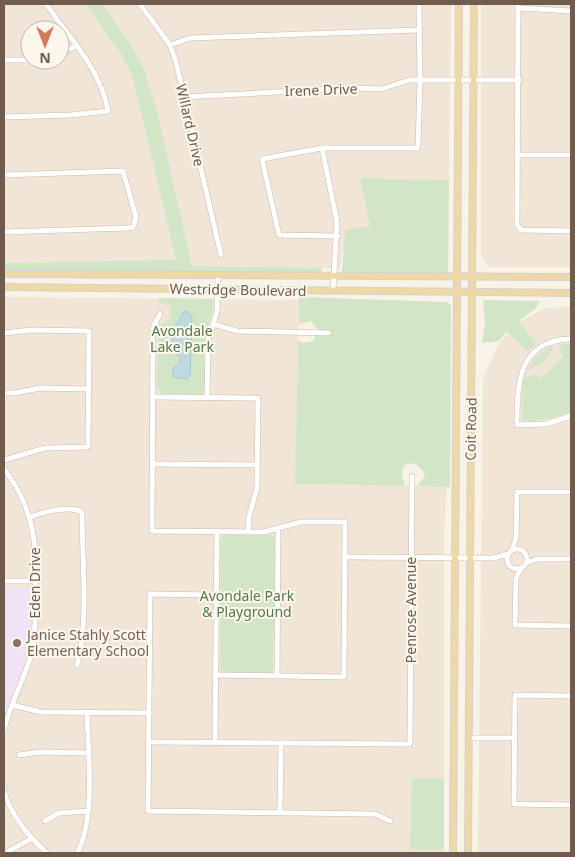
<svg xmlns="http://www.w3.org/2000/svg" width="575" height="857" viewBox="0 0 575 857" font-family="'Noto Sans',sans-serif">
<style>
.residential{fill:#f0e5d6;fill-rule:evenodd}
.education{fill:#f0e3f6}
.green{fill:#d2e5c7}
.water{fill:#bedae0;stroke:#a5c8d1}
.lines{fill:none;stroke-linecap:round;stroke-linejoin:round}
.minor-casing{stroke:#c9bbae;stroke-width:6}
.major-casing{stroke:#d7d1ce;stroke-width:8}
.minor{stroke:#fff;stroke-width:5}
.major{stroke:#efd8a7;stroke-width:6}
.education-dot{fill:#8d6e63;stroke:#fcf7ec;stroke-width:2}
.labels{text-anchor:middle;stroke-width:4;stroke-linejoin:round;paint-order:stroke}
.street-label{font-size:14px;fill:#6f5c4f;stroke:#fcf7ec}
.park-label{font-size:14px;fill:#567a4b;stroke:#fcf7ec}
.education-label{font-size:14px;fill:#785e54;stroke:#fcf7ec;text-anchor:start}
</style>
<rect width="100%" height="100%" fill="#f9f3e7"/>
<g class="residential">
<path d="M4,4h81l37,51 10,20 44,185 -172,3zM30,30h30v30h-30z"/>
<polygon points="103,4 451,4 449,180 360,178 370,226 343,250 340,268 192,266 158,115 144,69 133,48"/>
<polygon points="481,4 571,4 571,267 488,267 481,255"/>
<polygon points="4,297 299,300 295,484 447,486 444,535 444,853 4,853"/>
<polygon points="571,306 571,853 478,853 483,377 500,342 521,321 544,309"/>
</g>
<polygon class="education" points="4,588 31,588 31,634 28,652 6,711 4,711"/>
<g class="green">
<polygon points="85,4 103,4 133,48 144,69 158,115 192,266 322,268 320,275 4,271 4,263 176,260 132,75 122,55"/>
<polygon points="360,178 449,180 448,273 342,273 345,230 370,226"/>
<path d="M299,297l149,5 3,4 -1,181 -33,-1 8,-10c-4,-14 -23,-19 -23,-2 0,4 2,8 3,12l-110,-2 3,-144 4,3 11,-2 5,-11 -7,-9 -12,3z"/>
<path d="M159,298l54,1c2,13 -5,22 -7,35 -3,18 -2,37 -1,56l-4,4h-39l-5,-6 1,-62 13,-8 -2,-13 -10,-3z"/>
<polygon points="483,300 540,301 536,308 519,321 536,344 527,351 507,332 499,341 482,343 485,323"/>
<path d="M562,344h9v68c-17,7 -30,9 -49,8l1,-41 13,-5 3,5 17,-14 7,-9 -4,-5z"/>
<polygon points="551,346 553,349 542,363 528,370 535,357"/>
<polygon points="224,535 272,535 275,538 273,670 270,673 223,672 220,669 221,538"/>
<polygon points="412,778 444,778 444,850 410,849"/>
</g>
<path class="water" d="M187,311l5,6 -2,58 -3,4 -14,-2v-9l7,-5v-5c-16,-17 -4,-30 3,-46z"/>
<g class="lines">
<defs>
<g id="minor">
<polyline points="140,4 170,45 176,62 221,255"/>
<polyline points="518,4 517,225 521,230 571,231"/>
<polyline points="518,8 571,11"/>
<polyline points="170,45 190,38 419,30"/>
<polyline points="60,54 76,46"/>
<polyline points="4,60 34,60"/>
<polyline points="183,97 353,88 382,89 409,80 519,80"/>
<path d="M4,117l66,-2 38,-4c-7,-41 -38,-73 -62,-107"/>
<polyline points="322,148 337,222 333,291"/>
<polyline points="517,155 571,155"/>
<polyline points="4,175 123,171 136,217 133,227 127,228 4,232"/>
<polyline points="338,236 279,235 262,159 322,148 418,148 420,80 419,4"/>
<polyline points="160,314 153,327 152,531 264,532 301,522 345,522 344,677 216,675"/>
<polyline points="213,324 237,331 329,333"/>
<polyline points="4,333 32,330 89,331 88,447 45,448 4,460"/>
<path d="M571,339c-53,1 -54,45 -54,86l29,-1 25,-8"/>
<polyline points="4,393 15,393 40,388 88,389"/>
<polyline points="153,397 258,398 257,488 249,517 248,532"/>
<polyline points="207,398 208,340 217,312 218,276"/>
<polyline points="152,464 257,465"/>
<path d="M4,469c33,43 33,80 31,133 0,17 1,36 -4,53 -7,25 -21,49 -27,75"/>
<path d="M30,517c14,-5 38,-12 52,-5 0,44 7,112 -5,153"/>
<circle cx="517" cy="559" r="10"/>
<polyline points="512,551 516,538 517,492 571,492"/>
<polyline points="345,557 494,558 508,554"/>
<polyline points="526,563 537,559 571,559"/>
<polyline points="521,568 516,579 515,625 571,626"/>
<polyline points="4,581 36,581"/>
<polyline points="217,595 150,594 148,811 375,814 390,821"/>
<polyline points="277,676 278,530"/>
<polyline points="571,696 515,695 514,804 571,805"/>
<polyline points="12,705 41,712 149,713"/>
<polyline points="469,738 514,738"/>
<polyline points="149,742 410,744 412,476"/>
<polyline points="215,742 217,532"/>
<polyline points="19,755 40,752 88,753"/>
<path d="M4,791c7,25 24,45 43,62"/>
<polyline points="280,812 281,743"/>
<polyline points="45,821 59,813 88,811"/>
<polyline points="5,853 31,839"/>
<path d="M77,853c19,-34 11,-101 10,-141"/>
</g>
<g id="major">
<polyline points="4,274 571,277"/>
<polyline points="4,287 571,293"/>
<polyline points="453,853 459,4"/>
<polyline points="468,853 474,4"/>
</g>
</defs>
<use href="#minor" class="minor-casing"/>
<use href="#major" class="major-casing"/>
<use href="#minor" class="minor"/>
<use href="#major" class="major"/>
</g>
<circle class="education-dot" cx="17" cy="643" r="5"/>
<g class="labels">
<g class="street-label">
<text transform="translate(321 90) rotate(-2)" y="5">Irene Drive</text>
<text transform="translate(190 125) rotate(77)" y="5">Willard Drive</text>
<text transform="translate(238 290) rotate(1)" y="5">Westridge Boulevard</text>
<text transform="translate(471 429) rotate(-89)" y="5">Coit Road</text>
<text transform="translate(35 583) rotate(-90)" y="5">Eden Drive</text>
<text transform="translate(411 610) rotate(-90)" y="5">Penrose Avenue</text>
</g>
<g class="park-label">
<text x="182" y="336">Avondale<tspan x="182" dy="16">Lake Park</tspan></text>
<text x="247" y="601">Avondale Park<tspan x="247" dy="16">&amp; Playground</tspan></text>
</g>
<g class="education-label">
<text x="27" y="640">Janice Stahly Scott<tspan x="27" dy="16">Elementary School</tspan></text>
</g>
</g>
<rect width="575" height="857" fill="none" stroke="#6f5c4f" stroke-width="10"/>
<g transform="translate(45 45) rotate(180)"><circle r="24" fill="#fcf7ec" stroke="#c4b9ad"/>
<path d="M0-4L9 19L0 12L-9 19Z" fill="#d37c5c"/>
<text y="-8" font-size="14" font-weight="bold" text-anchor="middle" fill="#6f5c4f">N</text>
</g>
</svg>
